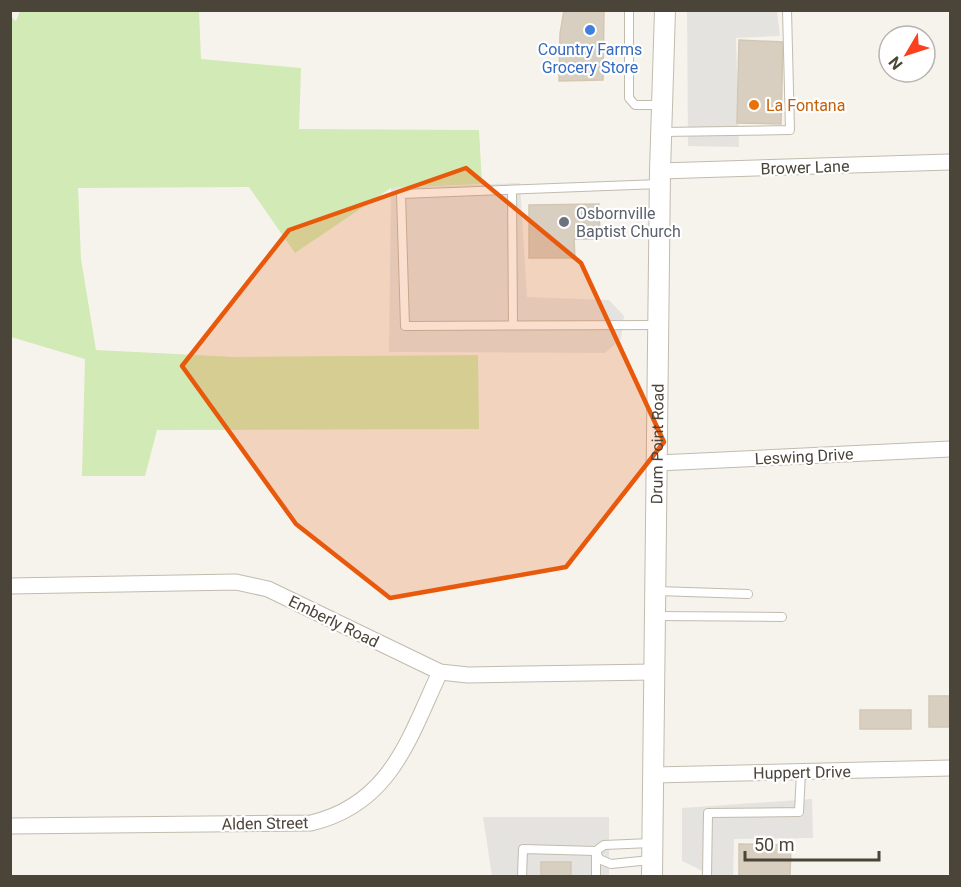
<svg xmlns="http://www.w3.org/2000/svg" width="961" height="887" viewBox="0 0 961 887" font-family="Roboto,sans-serif">
<style>
.green{fill:#d2eab5}
.parking{fill:#e5e3e0}
.building{fill:#d8cfc1;stroke:#d3c7b4;stroke-width:1.5}
.lines{fill:none;stroke-linecap:round;stroke-linejoin:round}
.service-casing{stroke:#c2bbae;stroke-width:10}
.minor-casing{stroke:#c2bbae;stroke-width:17}
.tertiary-casing{stroke:#c2bbae;stroke-width:22}
.service{stroke:#fff;stroke-width:8}
.minor{stroke:#fff;stroke-width:15}
.tertiary{stroke:#fff;stroke-width:20}
.marked{fill:#e8590c;fill-opacity:0.2;stroke:#e8590c;stroke-width:4.5;stroke-linejoin:round}
.shop-dot{fill:#3f7fe0;stroke:#fff;stroke-width:2}
.food-dot{fill:#e8710a;stroke:#fff;stroke-width:2}
.worship-dot{fill:#6b7280;stroke:#fff;stroke-width:2}
.labels{text-anchor:middle;stroke-width:4.5;stroke-linejoin:round;paint-order:stroke}
.shop-label{font-size:16px;fill:#366cbe;stroke:#fff}
.food-label{font-size:16px;fill:#c56008;stroke:#fff;text-anchor:start}
.street-label{font-size:16px;fill:#4b4439;stroke:#fff}
.worship-label{font-size:16px;fill:#5b616d;stroke:#fff;text-anchor:start}
</style>
<rect width="100%" height="100%" fill="#f6f3ec"/>
<polygon class="green" points="20,11 199,11 201,59 301,68 299,129 479,130 482,184 391,188 295,253 249,187 78,188 81,259 96,350 235,357 478,355 479,429 157,430 145,476 82,476 85,359 11,337 10,16 16,21"/>
<g class="parking">
<polygon points="687,11 777,11 780,36 736,38 739,147 688,146"/>
<polygon points="520,183 527,297 609,300 624,316 621,339 605,353 389,352 391,188"/>
<polygon points="812,799 813,838 734,839 733,876 713,876 682,861 682,808"/>
<polygon points="483,817 609,817 609,876 492,876"/>
</g>
<g class="building">
<polygon points="564,10 604,10 603,80 559,81 560,34"/>
<polygon points="739,40 783,42 781,124 737,123"/>
<polygon points="599,204 600,239 574,239 575,258 529,258 529,205"/>
<rect x="929" y="696" width="21" height="31"/>
<rect x="860" y="710" width="51" height="19"/>
<polygon points="739,844 791,845 790,876 739,876"/>
<rect x="541" y="862" width="30" height="14"/>
</g>
<g class="lines">
<defs>
<g id="service">
<polyline points="629,10 629,98 635,105 661,105"/>
<polyline points="663,132 790,130 787,10"/>
<polyline points="512,190 513,325"/>
<polyline points="658,325 405,326 401,194 660,184"/>
<polyline points="657,591 748,594"/>
<polyline points="656,616 782,617"/>
<polyline points="596,851 599,859 611,864 650,860"/>
<polyline points="596,854 596,876"/>
<polyline points="522,876 523,849 596,851 604,845 651,843"/>
<polyline points="707,876 708,813 799,812 801,772"/>
</g>
<g id="minor">
<polyline points="660,171 950,162"/>
<polyline points="658,463 950,449"/>
<polyline points="10,586 236,582 268,589 440,672 468,675 654,672"/>
<polyline points="654,775 950,768"/>
<path d="M10,826l301,-3c80,-19 98,-85 129,-151"/>
</g>
<g id="tertiary">
<path id="s1" d="M652,876l8,-705 5,-161"/>
</g>
</defs>
<use href="#service" class="service-casing"/>
<use href="#minor" class="minor-casing"/>
<use href="#tertiary" class="tertiary-casing"/>
<use href="#service" class="service"/>
<use href="#minor" class="minor"/>
<use href="#tertiary" class="tertiary"/>
</g>
<path class="marked" d="M466,168l115,95 83,179 -98,125 -176,31 -94,-74 -114,-158 107,-136z"/>
<circle class="shop-dot" cx="590" cy="30" r="6"/>
<circle class="food-dot" cx="754" cy="105" r="6"/>
<circle class="worship-dot" cx="564" cy="222" r="6"/>
<g class="labels">
<g class="shop-label">
<text x="590" y="55">Country Farms<tspan x="590" dy="18">Grocery Store</tspan></text>
</g>
<g class="food-label">
<text x="766" y="111">La Fontana</text>
</g>
<g class="street-label">
<text transform="translate(805 167) rotate(-2)" y="6">Brower Lane</text>
<text dy="6" stroke="none"><textPath href="#s1" startOffset="432">Drum Point Road</textPath></text>
<text transform="translate(804 456) rotate(-3)" y="6">Leswing Drive</text>
<text transform="translate(334 621) rotate(26)" y="6">Emberly Road</text>
<text transform="translate(802 772) rotate(-1)" y="6">Huppert Drive</text>
<text transform="translate(265 823) rotate(-1)" y="6">Alden Street</text>
</g>
<g class="worship-label">
<text x="576" y="219">Osbornville<tspan x="576" dy="18">Baptist Church</tspan></text>
</g>
</g>
<rect width="961" height="887" fill="none" stroke="#4b4439" stroke-width="24"/>
<g transform="translate(907 54) rotate(231)"><circle r="28" fill="#ffffff" stroke="#b7b4b0" stroke-width="1.5"/>
<path d="M0-4.5L10 22L0 15L-10 22Z" fill="#fc3f1d"/>
<text y="-9" font-size="16" font-weight="bold" text-anchor="middle" fill="#4b4439">N</text>
</g>
<path d="M745 851v9h134v-9" fill="none" stroke="#4b4439" stroke-width="3"/>
<text x="754" y="851" font-size="18" fill="#4b4439" stroke="#ffffff" stroke-width="4.5" paint-order="stroke">50 m</text>
</svg>
